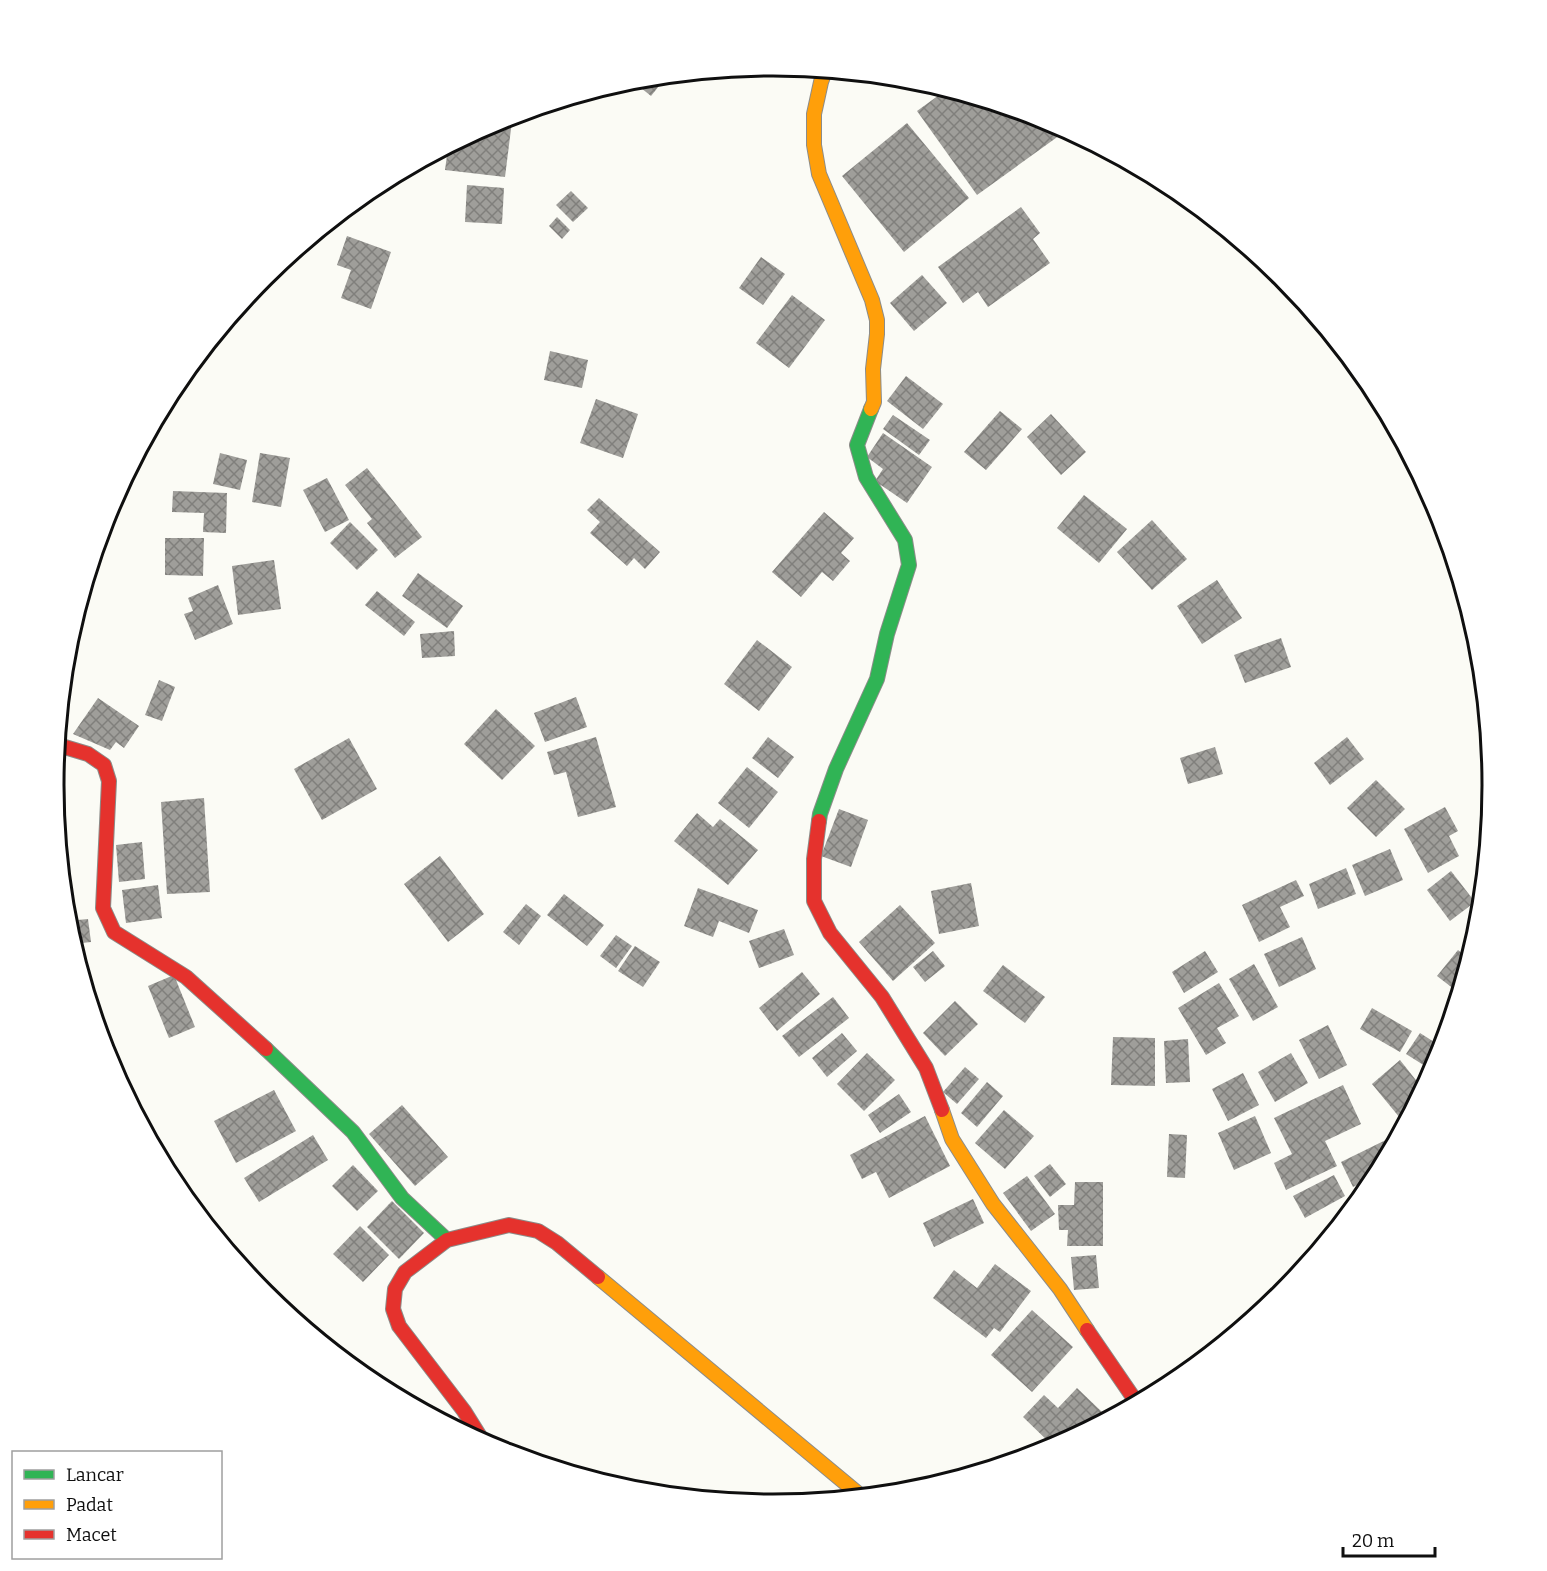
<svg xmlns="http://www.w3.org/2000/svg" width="1547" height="1571" viewBox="0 0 1547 1571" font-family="Bitter,serif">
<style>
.building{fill:url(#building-cross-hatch)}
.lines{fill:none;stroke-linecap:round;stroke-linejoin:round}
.fast-casing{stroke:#8c8c89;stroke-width:16}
.slow-casing{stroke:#8c8c89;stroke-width:16}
.jam-casing{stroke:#8c8c89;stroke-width:16}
.fast{stroke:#30b455;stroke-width:14}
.slow{stroke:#ff9f0a;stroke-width:14}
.jam{stroke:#e5322d;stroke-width:14}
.rim{fill:none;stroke:#0f0f0f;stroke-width:3}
</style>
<defs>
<pattern id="building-cross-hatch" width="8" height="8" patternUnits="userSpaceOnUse" patternTransform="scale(1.5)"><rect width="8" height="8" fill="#9f9e9a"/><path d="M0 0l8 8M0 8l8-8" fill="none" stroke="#807f7c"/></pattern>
</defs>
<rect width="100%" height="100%" fill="#fbfbf5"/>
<g class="building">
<polygon points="667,76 651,96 631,80 633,80"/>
<polygon points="946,90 1049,121 1067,130 977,195 917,111"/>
<polygon points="501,120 512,121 505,177 445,170 448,148"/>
<polygon points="907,123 969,198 904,252 842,176"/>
<polygon points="1156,178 1174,187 1175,189 1160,193"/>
<polygon points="467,185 504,188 502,224 465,222"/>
<polygon points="571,191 588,208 573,222 556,205"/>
<polygon points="1021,207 1040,233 1033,239 1050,263 988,307 978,292 963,303 938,267"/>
<polygon points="557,217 570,230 562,239 549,226"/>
<polygon points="347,236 391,252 371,309 341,298 351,270 337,265"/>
<polygon points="761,257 785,274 763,305 739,288"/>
<polygon points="922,275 947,303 914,331 890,303"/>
<polygon points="792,295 825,320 789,368 756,343"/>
<polygon points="550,351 588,360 582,388 544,380"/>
<polygon points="906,376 943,404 923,429 887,401"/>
<polygon points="596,399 638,414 623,458 580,443"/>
<polygon points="1000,411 1022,429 986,470 964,452"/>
<polygon points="1051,414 1086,452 1061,475 1027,437"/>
<polygon points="893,415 930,440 919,455 883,429"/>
<polygon points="883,433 932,467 907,503 875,481 883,469 867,457"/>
<polygon points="220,453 247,460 240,490 213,484"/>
<polygon points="260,453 290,458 281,507 252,502"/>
<polygon points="367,468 422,537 395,558 367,523 372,519 345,485"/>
<polygon points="327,478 349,520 325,532 303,490"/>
<polygon points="173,491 227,493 226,533 203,532 204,513 172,512"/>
<polygon points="1084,495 1127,529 1099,563 1057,528"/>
<polygon points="599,498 660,552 645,569 634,558 627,566 590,533 600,522 587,510"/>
<polygon points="824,512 854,538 841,553 850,561 833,581 822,572 801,597 772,572"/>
<polygon points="1152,520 1187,559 1152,590 1117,552"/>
<polygon points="350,522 378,550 357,570 330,543"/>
<polygon points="165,538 204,538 203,576 165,575"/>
<polygon points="274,560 281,609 238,615 232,566"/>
<polygon points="418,573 463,606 447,628 402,596"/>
<polygon points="1217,580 1242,618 1202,644 1177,606"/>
<polygon points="218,585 233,624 195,640 184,614 193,611 188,598"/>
<polygon points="377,591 415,622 404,636 365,605"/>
<polygon points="454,631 455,656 422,658 420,634"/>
<polygon points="1281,638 1291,667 1245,683 1234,655"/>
<polygon points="757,640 792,667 759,711 724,684"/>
<polygon points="159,680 175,687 162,721 145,715"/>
<polygon points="576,697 587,727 545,742 534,713"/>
<polygon points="98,698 139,726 124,748 116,742 110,750 73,734"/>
<polygon points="496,709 535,746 502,780 464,744"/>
<polygon points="596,737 616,807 578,817 566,772 554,775 547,752"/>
<polygon points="768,737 794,757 778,778 752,758"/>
<polygon points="1347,737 1364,759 1330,785 1314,763"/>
<polygon points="349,738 377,789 322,820 294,769"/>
<polygon points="1215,747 1223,774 1188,784 1180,758"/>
<polygon points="747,767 778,792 749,828 718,803"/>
<polygon points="1376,780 1405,809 1376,837 1347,808"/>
<polygon points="204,798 210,892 167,894 161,802"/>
<polygon points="1445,807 1458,831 1449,836 1459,856 1428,873 1404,829"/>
<polygon points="839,809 868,820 851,867 821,856"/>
<polygon points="697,813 713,827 720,819 758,850 728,885 674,841"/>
<polygon points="142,842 145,879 119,882 116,845"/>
<polygon points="1390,849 1403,880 1365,896 1352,865"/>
<polygon points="440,856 484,914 448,942 404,884"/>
<polygon points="1346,868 1356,894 1318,909 1309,884"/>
<polygon points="1451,871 1475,902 1450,921 1427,890"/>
<polygon points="1296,880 1304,896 1280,907 1290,927 1259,942 1242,905"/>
<polygon points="971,883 979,926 939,934 931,891"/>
<polygon points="158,885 162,918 126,923 122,890"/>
<polygon points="698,888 758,910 749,933 719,921 713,937 684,926"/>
<polygon points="564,894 604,925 587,946 547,915"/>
<polygon points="526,904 541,916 519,945 503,932"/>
<polygon points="900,905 935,943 893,981 859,942"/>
<polygon points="88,919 91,942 73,944 67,921"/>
<polygon points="784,929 794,955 759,968 749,941"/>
<polygon points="616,935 632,946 616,968 600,956"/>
<polygon points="1302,937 1316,969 1279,987 1264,954"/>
<polygon points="635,946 660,962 643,987 618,971"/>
<polygon points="1458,950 1469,959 1459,993 1437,976"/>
<polygon points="933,951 945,966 925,982 913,967"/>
<polygon points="1205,951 1218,972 1184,993 1172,972"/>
<polygon points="1254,964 1278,1007 1253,1021 1229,979"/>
<polygon points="1003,965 1045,997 1025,1023 983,991"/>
<polygon points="802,972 820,994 777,1031 759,1008"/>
<polygon points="174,975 195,1027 169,1038 148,986"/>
<polygon points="1219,983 1239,1016 1217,1028 1226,1043 1206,1055 1178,1008"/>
<polygon points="833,997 849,1018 799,1057 782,1036"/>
<polygon points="955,1001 978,1024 945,1056 923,1033"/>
<polygon points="1372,1008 1412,1031 1400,1052 1360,1029"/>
<polygon points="1328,1025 1347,1065 1319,1079 1299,1040"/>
<polygon points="842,1033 857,1051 827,1077 812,1058"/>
<polygon points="1420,1033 1442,1047 1438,1061 1433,1071 1406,1054"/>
<polygon points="1113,1037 1155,1038 1155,1086 1111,1085"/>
<polygon points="1188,1039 1190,1082 1166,1083 1164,1041"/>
<polygon points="867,1053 895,1080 864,1111 837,1084"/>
<polygon points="1291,1053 1308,1083 1275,1102 1258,1072"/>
<polygon points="1400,1060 1423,1089 1414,1106 1400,1118 1372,1084"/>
<polygon points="965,1067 979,1079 957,1104 943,1092"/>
<polygon points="1243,1073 1259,1105 1228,1121 1212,1089"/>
<polygon points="987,1082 1003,1096 977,1127 961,1113"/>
<polygon points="1343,1085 1361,1124 1325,1141 1337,1166 1286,1190 1274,1163 1292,1154 1274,1118"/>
<polygon points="274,1090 296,1131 236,1163 214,1121"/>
<polygon points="899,1094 911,1112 880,1133 868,1115"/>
<polygon points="402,1105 448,1157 415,1186 369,1134"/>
<polygon points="1004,1110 1034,1136 1005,1169 975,1143"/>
<polygon points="925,1116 950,1166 889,1198 876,1172 862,1179 850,1155"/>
<polygon points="1255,1116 1271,1153 1234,1170 1218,1133"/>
<polygon points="1400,1133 1377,1175 1353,1187 1341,1162"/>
<polygon points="1169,1134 1187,1135 1185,1178 1167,1177"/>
<polygon points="313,1135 328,1160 259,1202 244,1178"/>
<polygon points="1050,1164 1066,1184 1050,1197 1034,1176"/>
<polygon points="353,1165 378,1191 357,1211 332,1186"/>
<polygon points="1334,1175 1345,1196 1305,1218 1293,1196"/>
<polygon points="1027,1176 1055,1214 1031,1231 1003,1193"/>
<polygon points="1075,1182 1103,1182 1103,1246 1067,1246 1068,1230 1059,1230 1058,1205 1074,1205"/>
<polygon points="973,1199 984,1223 934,1247 923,1223"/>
<polygon points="392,1201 424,1233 399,1259 367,1227"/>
<polygon points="360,1226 389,1255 363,1282 333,1254"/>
<polygon points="1096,1255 1099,1288 1074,1290 1071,1257"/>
<polygon points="995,1264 1031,1291 1000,1332 994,1328 986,1338 933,1298 954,1270 977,1288"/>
<polygon points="1032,1310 1073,1347 1032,1392 991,1355"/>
<polygon points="1077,1388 1102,1412 1084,1431 1054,1447 1023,1417 1044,1395 1058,1408"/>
</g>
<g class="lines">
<defs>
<g id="fast">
<polyline points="819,821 820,814 836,769 877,679 887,634 909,565 905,540 866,477 857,445 871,409"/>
<polyline points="266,1049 353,1132 402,1198 447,1240"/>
</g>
<g id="slow">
<polyline points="825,71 821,82 814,114 814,145 819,174 872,300 877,320 877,334 873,369 874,402 871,409"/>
<polyline points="942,1110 952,1139 993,1204 1060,1289 1087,1330"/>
<polyline points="598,1277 861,1496"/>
</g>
<g id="jam">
<polyline points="58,745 88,754 104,765 109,781 103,908 114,932 186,977 266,1049"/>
<polyline points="819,821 814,859 814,901 830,933 882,997 926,1068 942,1110"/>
<polyline points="1087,1330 1137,1403"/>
<polyline points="484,1443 464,1411 399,1326 393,1309 395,1289 405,1272 447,1240 509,1225 538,1231 557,1243 598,1277"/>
</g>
</defs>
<use href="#fast" class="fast-casing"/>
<use href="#slow" class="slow-casing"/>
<use href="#jam" class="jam-casing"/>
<use href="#fast" class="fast"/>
<use href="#slow" class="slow"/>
<use href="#jam" class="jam"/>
</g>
<path d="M0 0H1547V1571H0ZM64 785a709 709 0 1 1 1418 0a709 709 0 1 1-1418 0Z" fill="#fff" fill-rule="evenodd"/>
<path class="rim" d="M64 785a709 709 0 1 1 1418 0a709 709 0 1 1-1418 0Z"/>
<rect x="12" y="1451" width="210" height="108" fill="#ffffff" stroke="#9f9f9f" stroke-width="1.5"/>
<rect x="24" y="1470" width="30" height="9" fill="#30b455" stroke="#9f9f9f" stroke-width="1.5"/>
<text x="66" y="1481" font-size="18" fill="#0f0f0f">Lancar</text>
<rect x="24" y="1500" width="30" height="9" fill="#ff9f0a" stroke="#9f9f9f" stroke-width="1.5"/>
<text x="66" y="1511" font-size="18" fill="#0f0f0f">Padat</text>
<rect x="24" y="1530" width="30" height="9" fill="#e5322d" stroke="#9f9f9f" stroke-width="1.5"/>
<text x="66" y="1541" font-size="18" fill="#0f0f0f">Macet</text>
<path d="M1343 1547v9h92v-9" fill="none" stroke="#0f0f0f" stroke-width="3"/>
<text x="1352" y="1547" font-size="18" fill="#0f0f0f" stroke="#ffffff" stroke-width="4.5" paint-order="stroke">20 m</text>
</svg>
